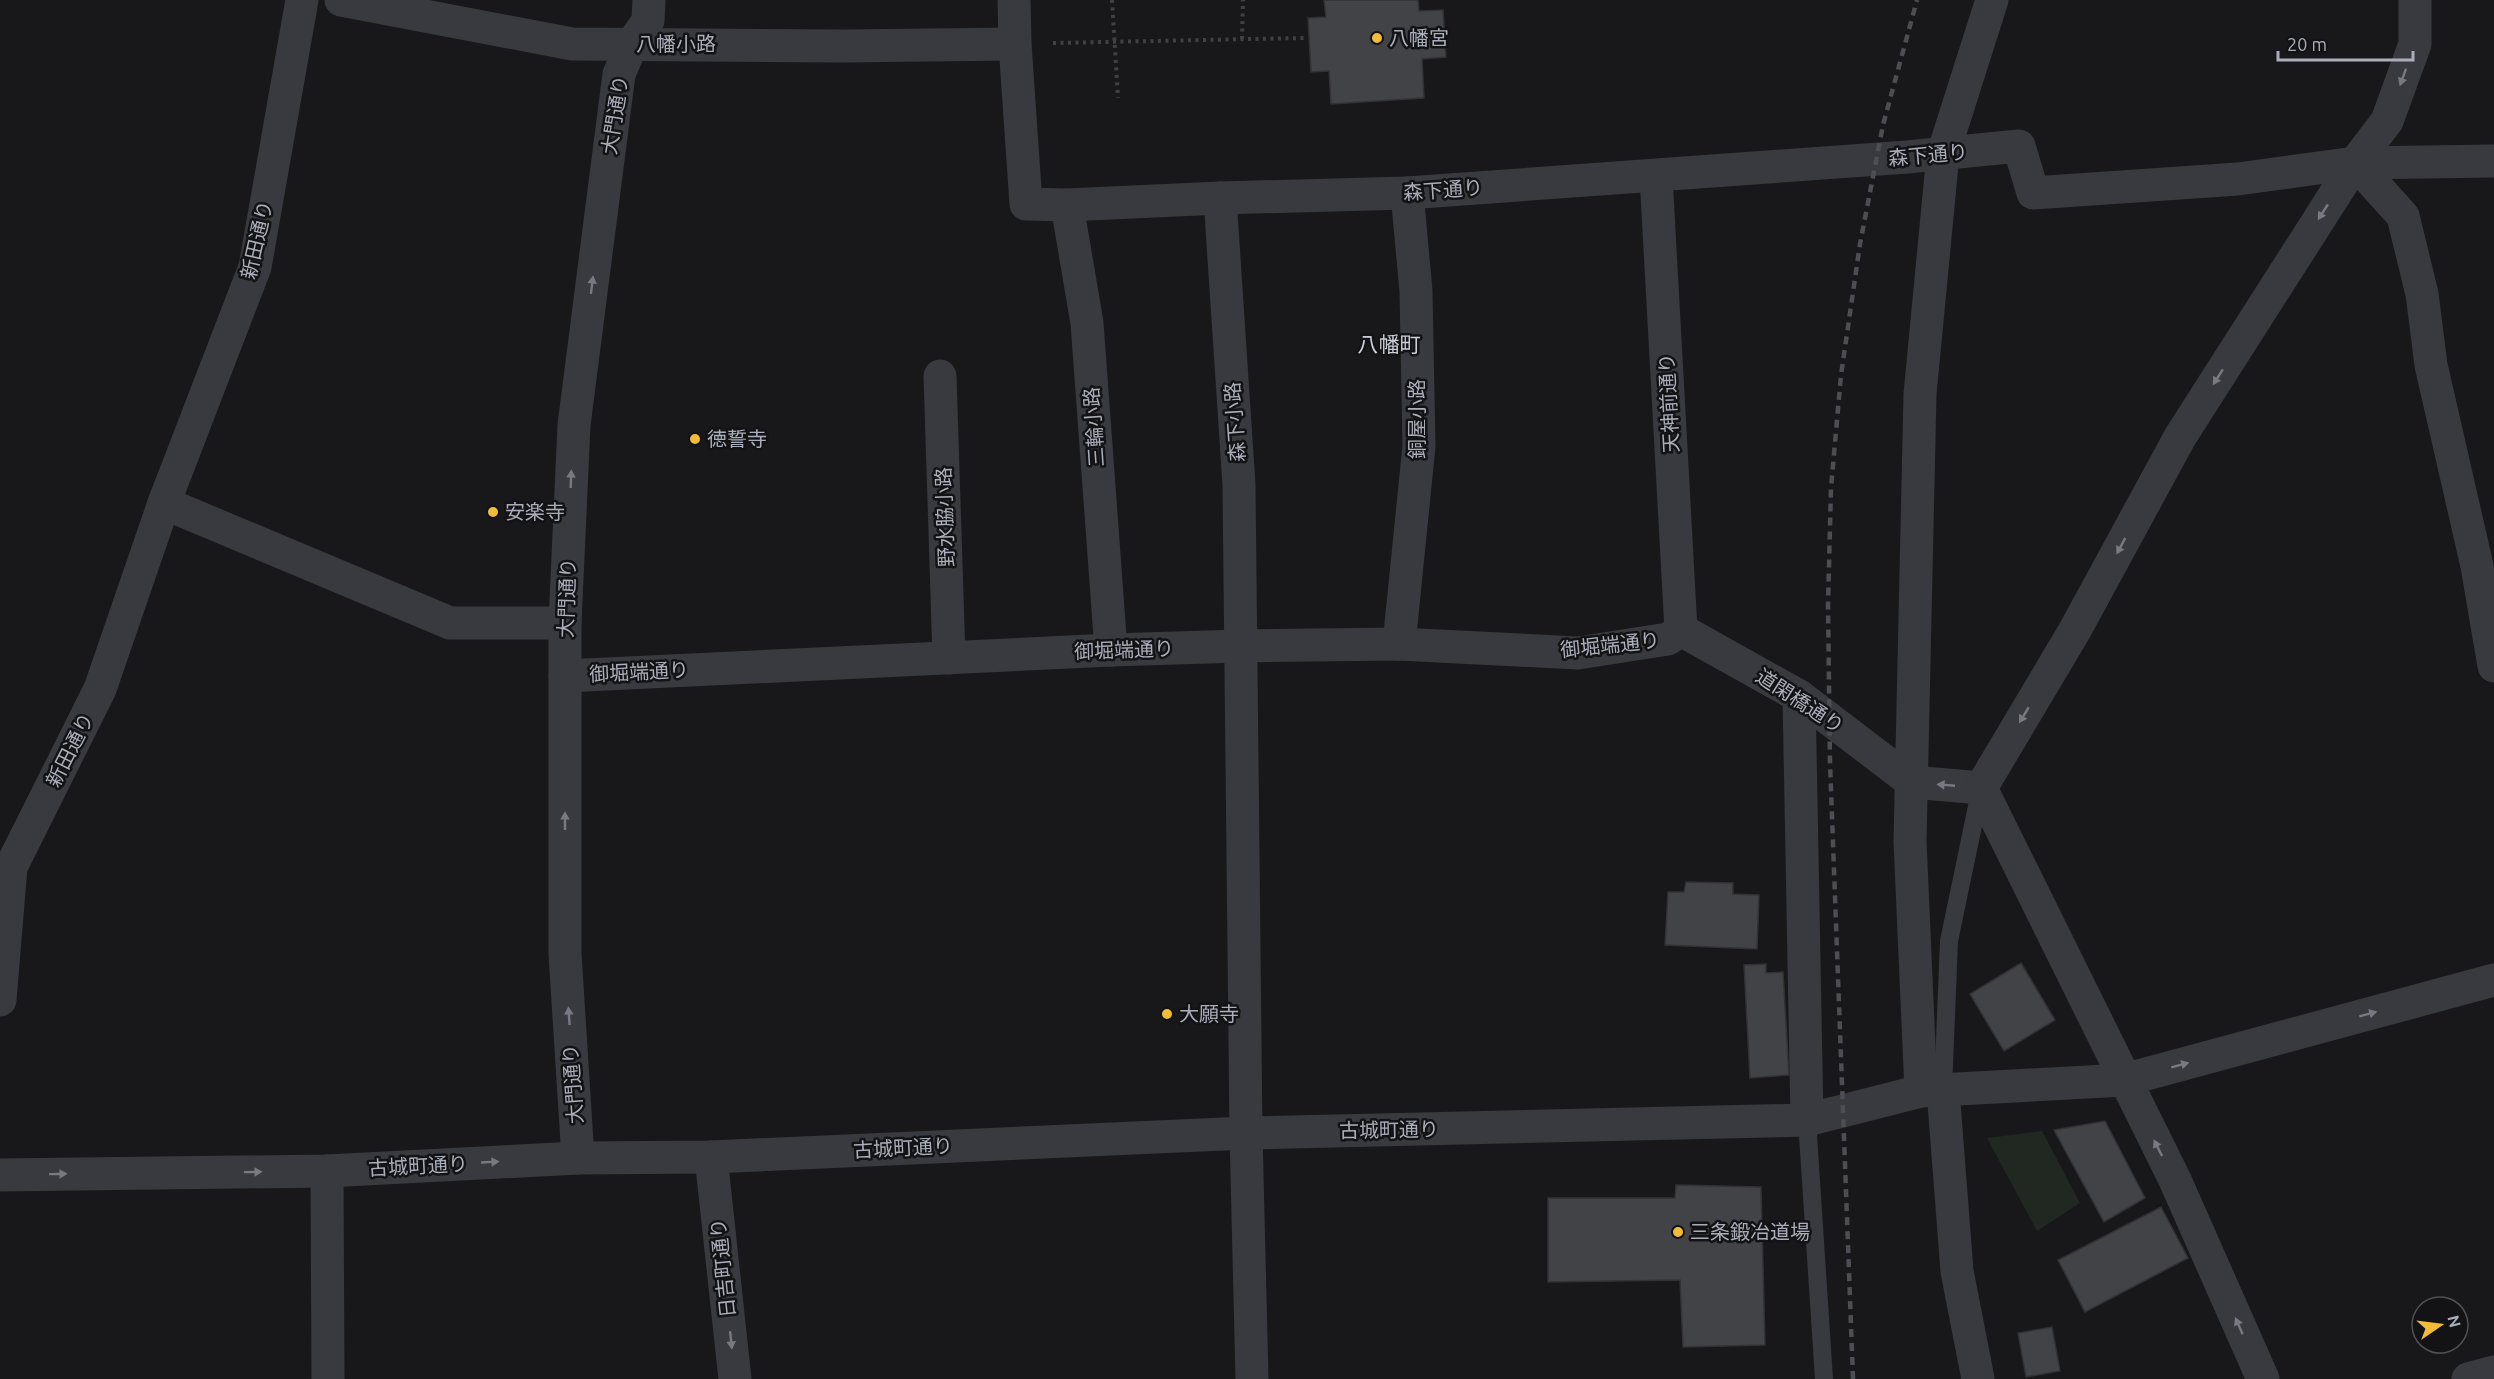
<svg xmlns="http://www.w3.org/2000/svg" width="2494" height="1379" viewBox="0 0 2494 1379" font-family="Ubuntu,'Noto Sans JP',sans-serif">
<style>
.green{fill:#202821}
.building{fill:#424347;stroke:#323236;stroke-width:1.5}
.lines{fill:none;stroke-linecap:round;stroke-linejoin:round}
.path{stroke:#3f4146;stroke-width:4;stroke-dasharray:3 4.5;stroke-linecap:butt}
.service{stroke:#393a3f;stroke-width:18}
.minor{stroke:#393a3f;stroke-width:33}
.tertiary{stroke:#393a3f;stroke-width:33}
.rail{stroke:#4c4e54;stroke-width:4.5;stroke-dasharray:8 6;stroke-linecap:butt}
.oneway{fill:#777a83}
.poi-dot{fill:#f3bc37;stroke:#131315;stroke-width:2}
.labels{text-anchor:middle;stroke-width:5;stroke-linejoin:round;paint-order:stroke}
.poi-label{font-size:20px;fill:#aaaeba;stroke:#131315;text-anchor:start}
.street-label{font-size:20px;fill:#aaaeba;stroke:#131315}
.neighbourhood-label{font-size:21px;fill:#cbced6;stroke:#131315}
</style>
<rect width="100%" height="100%" fill="#18181a"/>
<polygon class="green" points="2042,1131 2080,1203 2037,1231 1987,1138"/>
<g class="building">
<polygon points="1324,0 1418,0 1419,11 1443,10 1446,57 1422,59 1424,98 1331,104 1329,71 1311,72 1308,18 1326,17"/>
<polygon points="1686,882 1733,883 1733,894 1759,895 1757,949 1665,945 1668,892 1684,892"/>
<polygon points="2021,963 2055,1020 2004,1051 1970,994"/>
<polygon points="1766,964 1766,973 1783,972 1789,1075 1750,1078 1744,965"/>
<polygon points="2105,1121 2145,1198 2104,1222 2054,1130"/>
<polygon points="1676,1185 1761,1187 1765,1345 1683,1347 1680,1280 1548,1282 1548,1198 1675,1198"/>
<polygon points="2161,1207 2188,1258 2085,1312 2058,1260"/>
<polygon points="2052,1327 2060,1371 2026,1377 2018,1333"/>
</g>
<g class="lines">
<g class="path">
<polyline points="1112,0 1118,98"/>
<polyline points="1242,39 1243,0"/>
<polyline points="1053,43 1304,38"/>
</g>
<g class="service">
<polyline points="1943,1090 1949,941 1980,792"/>
<polyline points="1807,1120 1824,1379"/>
</g>
<g class="minor">
<polyline points="341,0 572,44 843,46 1015,44"/>
<polyline points="1014,0 1015,44 1026,204 1067,205 1220,198 1407,193 1907,157 2019,146 2033,193 2238,179 2355,163 2494,161"/>
<polyline points="2355,163 2403,216 2422,294 2431,365 2477,566 2494,666"/>
<polyline points="1656,176 1681,630"/>
<polyline points="1220,198 1239,485 1246,1133 1252,1379"/>
<polyline points="1067,205 1087,323 1111,650"/>
<polyline points="940,376 949,658"/>
<polyline points="164,503 450,623 565,623"/>
<polyline points="1681,630 1799,696 1912,782 1981,788"/>
<polyline points="1399,644 1419,446 1416,291 1407,193"/>
<polyline points="565,676 1111,650 1240,646 1399,644 1578,653 1668,639 1681,630"/>
<polyline points="1799,696 1807,1120"/>
<polyline points="1981,788 2075,630 2180,437 2355,163 2387,121 2415,44 2415,0"/>
<polyline points="1981,788 2175,1180 2263,1379"/>
<polyline points="0,1000 11,867 100,689 164,503 255,267 302,0"/>
<polyline points="1943,1090 1957,1271 1978,1379"/>
<polyline points="711,1157 735,1379"/>
<polyline points="578,1158 565,954 565,623 574,425 619,74 632,44 648,21 649,0"/>
<polyline points="2468,1379 2494,1372"/>
</g>
<g class="tertiary">
<polyline points="1921,1091 1910,841 1920,394 1943,154 1992,0"/>
<polyline points="327,1171 328,1379"/>
<polyline points="0,1175 327,1171 578,1158 711,1157 1246,1133 1807,1120 1921,1091 2124,1080 2494,980"/>
</g>
<polyline class="rail" points="1853,1379 1830,763 1828,605 1831,488 1841,375 1860,244 1883,125 1917,0"/>
</g>
<defs><path id="oneway-solid" d="M-6-.8H1V-3.2L6.5 0L1 3.2V.8H-6Z" transform="scale(1.5)"/></defs>
<g class="oneway">
<use href="#oneway-solid" transform="translate(2403 77) rotate(110)"/>
<use href="#oneway-solid" transform="translate(2323 212) rotate(123)"/>
<use href="#oneway-solid" transform="translate(592 285) rotate(-83)"/>
<use href="#oneway-solid" transform="translate(2218 377) rotate(123)"/>
<use href="#oneway-solid" transform="translate(571 479) rotate(-88)"/>
<use href="#oneway-solid" transform="translate(2121 546) rotate(118)"/>
<use href="#oneway-solid" transform="translate(2024 715) rotate(121)"/>
<use href="#oneway-solid" transform="translate(1946 785) rotate(-175)"/>
<use href="#oneway-solid" transform="translate(565 821) rotate(-90)"/>
<use href="#oneway-solid" transform="translate(2368 1014) rotate(-15)"/>
<use href="#oneway-solid" transform="translate(569 1016) rotate(-94)"/>
<use href="#oneway-solid" transform="translate(2180 1065) rotate(-15)"/>
<use href="#oneway-solid" transform="translate(2158 1148) rotate(-117)"/>
<use href="#oneway-solid" transform="translate(490 1162) rotate(-3)"/>
<use href="#oneway-solid" transform="translate(253 1172) rotate(-1)"/>
<use href="#oneway-solid" transform="translate(58 1174) rotate(-1)"/>
<use href="#oneway-solid" transform="translate(2239 1326) rotate(-114)"/>
<use href="#oneway-solid" transform="translate(731 1340) rotate(84)"/>
</g>
<g class="poi-dot">
<circle cx="1377" cy="38" r="6"/>
<circle cx="695" cy="439" r="6"/>
<circle cx="493" cy="512" r="6"/>
<circle cx="1167" cy="1014" r="6"/>
<circle cx="1678" cy="1232" r="6"/>
</g>
<g class="labels">
<g class="poi-label">
<text x="1389" y="45">八幡宮</text>
<text x="707" y="446">徳誓寺</text>
<text x="505" y="519">安楽寺</text>
<text x="1179" y="1021">大願寺</text>
<text x="1690" y="1239">三条鍛冶道場</text>
</g>
<g class="street-label">
<text x="676" y="51">八幡小路</text>
<text transform="translate(615 115) rotate(-81)" y="7">大門通り</text>
<text transform="translate(1928 155) rotate(-5)" y="7">森下通り</text>
<text transform="translate(1443 190) rotate(-4)" y="7">森下通り</text>
<text transform="translate(257 240) rotate(-77)" y="7">新田通り</text>
<text transform="translate(1669 403) rotate(-93)" y="7">天神前通り</text>
<text transform="translate(1417 419) rotate(-90)" y="7">銅屋小路</text>
<text transform="translate(1235 422) rotate(-94)" y="7">森下小路</text>
<text transform="translate(1094 427) rotate(-94)" y="7">三輪小路</text>
<text transform="translate(945 517) rotate(-92)" y="7">野水脇小路</text>
<text transform="translate(567 598) rotate(-88)" y="7">大門通り</text>
<text transform="translate(1610 645) rotate(-6)" y="7">御堀端通り</text>
<text transform="translate(1124 650) rotate(-2)" y="7">御堀端通り</text>
<text transform="translate(639 672) rotate(-3)" y="7">御堀端通り</text>
<text transform="translate(1800 701) rotate(33)" y="7">道閑橋通り</text>
<text transform="translate(70 750) rotate(-63)" y="7">新田通り</text>
<text transform="translate(573 1084) rotate(-94)" y="7">大門通り</text>
<text transform="translate(1389 1130) rotate(-1)" y="7">古城町通り</text>
<text transform="translate(903 1148) rotate(-3)" y="7">古城町通り</text>
<text transform="translate(418 1166) rotate(-3)" y="7">古城町通り</text>
<text transform="translate(723 1268) rotate(-96)" y="7">日吉町通り</text>
</g>
<g class="neighbourhood-label">
<text x="1389" y="352">八幡町</text>
</g>
</g>
<g transform="translate(2440 1325) rotate(76)"><circle r="28" fill="#131315" stroke="#4f5157" stroke-width="1.5"/>
<path d="M0-4.5L10 22L0 15L-10 22Z" fill="#f3bc37"/>
<text y="-9" font-size="16" font-weight="bold" text-anchor="middle" fill="#aaaeba">N</text>
</g>
<path d="M2278 51v9h135v-9" fill="none" stroke="#aaaeba" stroke-width="3"/>
<text x="2287" y="51" font-size="18" fill="#aaaeba" stroke="#131315" stroke-width="4.5" paint-order="stroke">20 m</text>
</svg>
